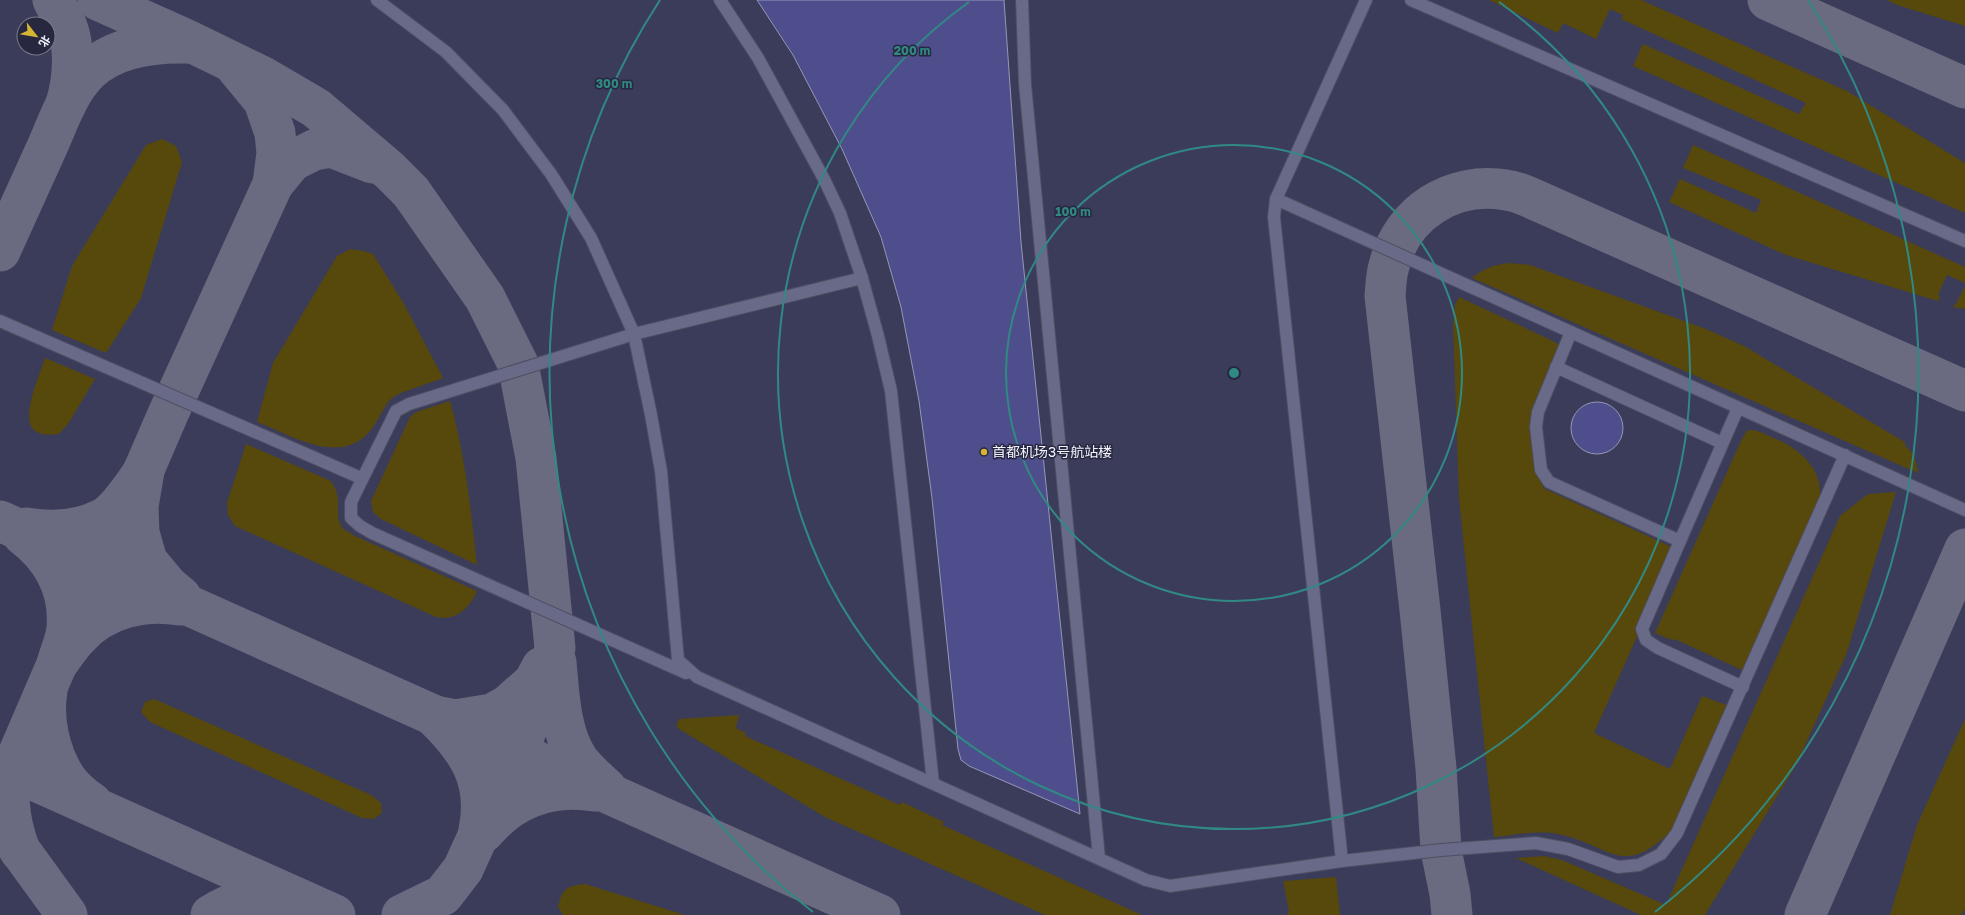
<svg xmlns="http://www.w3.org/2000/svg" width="1965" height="915" viewBox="0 0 1965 915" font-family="'Golos Text','Noto Sans SC',sans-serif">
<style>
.built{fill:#3b3c5a;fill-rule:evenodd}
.green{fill:#57480c}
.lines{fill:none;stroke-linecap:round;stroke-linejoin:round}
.taxiway{stroke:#6a6b80;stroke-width:41}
.building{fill:#4f4e8d;stroke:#9597b6}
.minor-casing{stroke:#4d4e61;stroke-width:14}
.minor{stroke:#686a87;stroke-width:12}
.ring{fill:none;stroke:#318984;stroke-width:2}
.poi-dot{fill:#d6b534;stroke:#272740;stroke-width:1.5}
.labels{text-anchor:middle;stroke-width:3;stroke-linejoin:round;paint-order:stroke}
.poi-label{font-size:14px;fill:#f3f4fe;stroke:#272740;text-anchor:start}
.centre{fill:#318984;stroke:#272740;stroke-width:2}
.ring-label{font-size:12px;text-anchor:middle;font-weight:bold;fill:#318984;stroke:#272740;stroke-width:3;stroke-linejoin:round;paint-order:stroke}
</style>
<rect width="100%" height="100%" fill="#30314b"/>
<path class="built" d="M0,0h1965v915h-1965zM24,24h24v24h-24z"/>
<g class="green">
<polygon points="1489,0 1641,0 1847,91 1965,163 1965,213 1633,66 1643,44 1799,114 1806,103 1621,19 1623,15 1610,9 1596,39 1563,23 1558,33"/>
<polygon points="1887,0 1965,0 1965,26 1897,5"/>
<polygon points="162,139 176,146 182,162 141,298 106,353 52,330 72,266 146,145"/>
<polygon points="1693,145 1965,267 1965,283 1947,275 1938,295 1940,297 1938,301 1786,255 1669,202 1680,179 1756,213 1761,200 1683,168"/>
<path d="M350,249l14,2 9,3 31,50 39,74c-14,6 -39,12 -51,20 -5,3 -16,27 -22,33 -30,36 -79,4 -113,-9l16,-59 64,-107z"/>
<path d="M1509,263l21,2 176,64 38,17 162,97 -1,3c9,6 12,17 13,27l-446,-195c12,-10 22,-13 37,-15z"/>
<polygon points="1965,286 1965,309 1953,307 1955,304 1956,304"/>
<path d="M1459,297l94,44 5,3 2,5 -26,65 9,74 133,61 -82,184 76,36 32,-73 27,10 -58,125c-50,49 -62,13 -113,3 -21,-4 -43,1 -64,3l-35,-339 -6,-174 2,-19z"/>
<path d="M45,358l50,21 -27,45 -9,10c-8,1 -18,2 -25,-4 -14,-12 6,-56 11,-72z"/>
<path d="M450,401c15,54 21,109 27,164l-96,-46 -8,-7 -2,-11 39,-84 6,-5z"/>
<path d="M1749,430c10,0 18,5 27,9 22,9 46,29 44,56 -1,8 -5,17 -7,24l-69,152 -67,-31 -8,-1 -14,-6 85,-190 6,-11z"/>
<path d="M246,444l85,37 5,9 2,9v19l4,10 13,8 122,55c-8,18 -21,30 -41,26l-201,-91 -7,-11 -1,-12z"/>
<polygon points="1896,492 1846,655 1796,765 1705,915 1641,915 1516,858 1544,856 1562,860 1666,905 1840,516 1868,494"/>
<polygon points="154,699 371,795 381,803 382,813 373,819 362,818 150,722 141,712 145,702"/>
<polygon points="739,715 736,728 746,733 745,736 900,805 902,802 944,822 942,825 1142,915 1045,915 825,817 679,729 676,726 679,719"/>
<polygon points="1965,719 1965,909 1961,915 1890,915 1917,825"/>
<polygon points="1336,877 1340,915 1287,915 1289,911 1283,881"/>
<path d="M585,884l100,31h-122l-5,-8c4,-18 8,-21 27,-23z"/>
</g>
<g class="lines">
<g class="taxiway">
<path d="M53,0c4,8 10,16 13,24 10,24 7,56 0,80"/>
<polyline points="98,0 187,40 263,77 316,108 389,170 411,192 485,298 518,364 536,458 555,648 546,687 463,869 443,895 402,915"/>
<polyline points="1768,0 1965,88"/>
<polyline points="236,67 264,101 275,133 277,153 273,184"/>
<path d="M0,251c16,-36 32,-71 48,-106 11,-25 21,-55 41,-74 26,-25 65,-29 100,-28"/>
<polyline points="0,521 880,915"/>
<path d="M26,528c25,4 52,3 76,-9 15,-7 32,-34 42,-48l-6,35 1,27 8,28 21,25 13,11"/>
<path d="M23,535c30,23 47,55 44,93 -1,12 -7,24 -10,36 7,-9 13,-19 21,-27 26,-29 66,-38 102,-32"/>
<path d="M556,662c3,32 4,72 23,99 8,10 18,19 27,27"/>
<path d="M47,691c-5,28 3,62 18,86 7,11 17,19 27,26"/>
<polyline points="0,765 335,915"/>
<polyline points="4,828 67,915"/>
<path d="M479,830c10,-50 -11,-81 -45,-114l21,4 37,-6 16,-9 26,-23 8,-15"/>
<path d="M484,832c29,-35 67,-48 111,-41"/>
<path d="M20,851c-12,-34 -15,-58 -3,-94l40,-93 45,-97 66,-153 105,-230 19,-23 22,-11 17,-3 41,16"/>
<path d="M211,915c24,-16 49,-19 77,-20"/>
<path d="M1452,915l-2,-21 -9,-44 -5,-82 -16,-158 -35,-314c1,-10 1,-21 4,-30 13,-54 64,-85 117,-76 8,1 16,4 23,7l436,194"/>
<polyline points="1805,915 1965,549"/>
</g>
</g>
<g class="building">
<polygon points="757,0 1004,0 1021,242 1080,814 969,766 961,760 958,749 932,498 919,401 901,307 881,237 842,149 793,55"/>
<circle cx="1597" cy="428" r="26"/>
</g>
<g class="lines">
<defs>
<g id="minor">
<polyline points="377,0 446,52 503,110 551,174 591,238 634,334 651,415 661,471 678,660 697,677 1146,880 1170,886 1342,861 1274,217 1276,199 1366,0"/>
<polyline points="720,0 758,58 824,179 840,213 862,278 878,336 891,391 933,783"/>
<polyline points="1022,0 1025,84 1099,858"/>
<polyline points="1411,0 1965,241"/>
<polyline points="1276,199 1965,510"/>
<polyline points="0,321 361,478"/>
<polyline points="1571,332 1538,412 1536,427 1541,470 1549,482 1680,541 1738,408"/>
<polyline points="1556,367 1722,443"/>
<polyline points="1680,541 1642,629 1646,640 1658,648 1743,687"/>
<polyline points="686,673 372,533 360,526 351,518 351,502 396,411 409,404 634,334 862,278"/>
<polyline points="1342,861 1441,850 1536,843 1568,849 1618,867 1639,865 1661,854 1677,833 1845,455"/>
</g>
</defs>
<use href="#minor" class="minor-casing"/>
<use href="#minor" class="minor"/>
</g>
<g class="ring">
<circle cx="1234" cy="373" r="228"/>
<path d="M1499 2A456 456 0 1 1 969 2"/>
<path d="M813 912A684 684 0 0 1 660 0M1808 0A684 684 0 0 1 1655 912"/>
</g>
<circle class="poi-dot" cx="984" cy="452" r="4"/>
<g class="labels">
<g class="poi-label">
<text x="992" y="457">首都机场3号航站楼</text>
</g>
</g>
<circle cx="1234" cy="373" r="6" class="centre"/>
<g class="ring-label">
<text x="912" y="55">200 m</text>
<text x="614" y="88">300 m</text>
<text x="1073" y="216">100 m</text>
</g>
<g transform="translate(36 36) rotate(121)"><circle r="19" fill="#272740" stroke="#79798c"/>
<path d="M0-3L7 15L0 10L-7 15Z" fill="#d6b534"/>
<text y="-6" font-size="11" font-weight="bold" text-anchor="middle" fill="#f3f4fe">北</text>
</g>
</svg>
